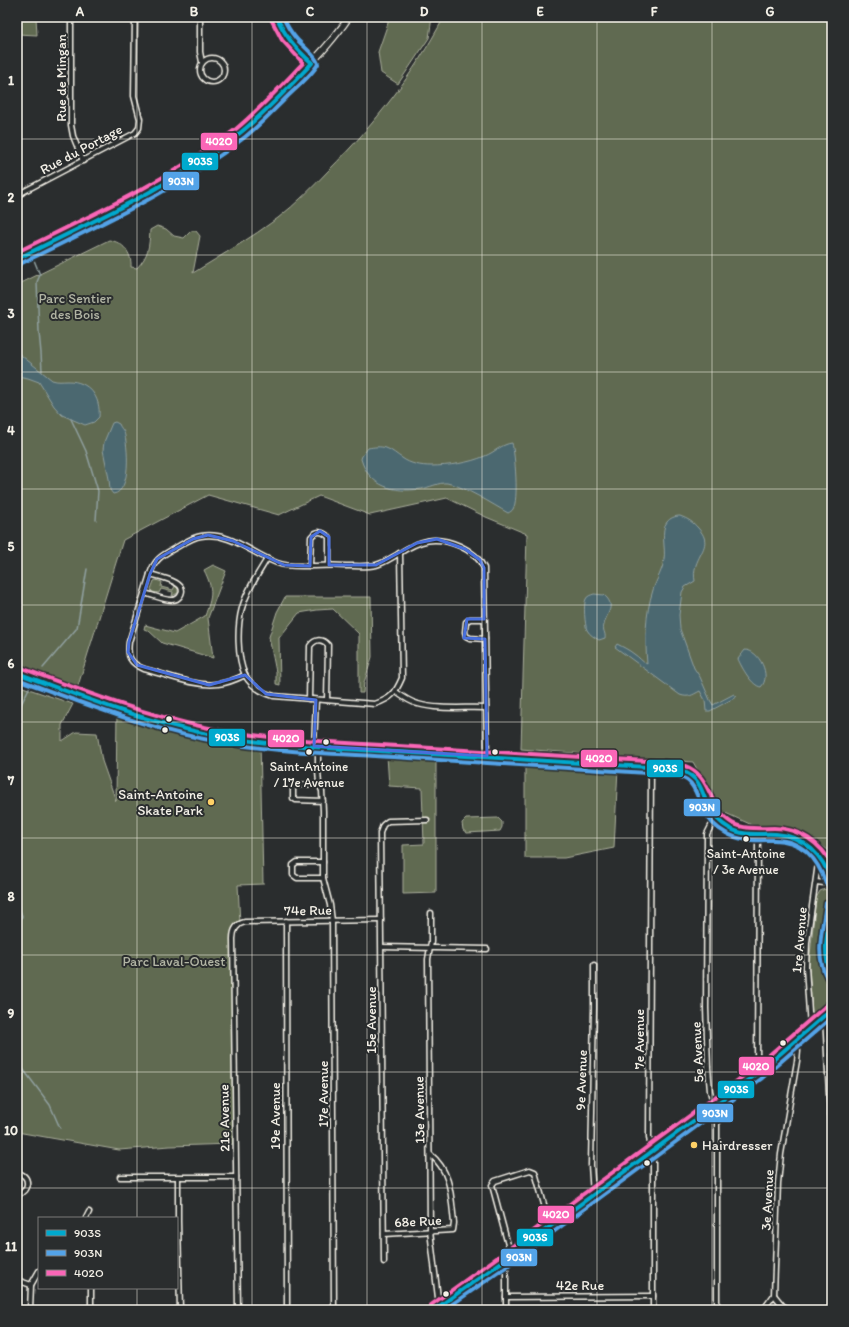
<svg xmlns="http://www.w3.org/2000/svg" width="849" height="1327" viewBox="0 0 849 1327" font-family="Itim,sans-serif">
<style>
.green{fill:#616b51;stroke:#aaae9c}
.water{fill:#4b686f;stroke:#8f9f9f}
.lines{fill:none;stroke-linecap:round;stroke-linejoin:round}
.stream{stroke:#8f9f9f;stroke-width:1.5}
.minor-casing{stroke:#f4f1e8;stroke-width:7}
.tertiary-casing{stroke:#f4f1e8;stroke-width:8}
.minor{stroke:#2a2d2e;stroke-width:4}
.tertiary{stroke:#2a2d2e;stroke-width:5.5}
.bus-1-casing{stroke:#2a2d2e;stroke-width:7}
.bus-2-casing{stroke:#2a2d2e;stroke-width:7}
.bus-3-casing{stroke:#2a2d2e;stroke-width:7}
.bus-1{stroke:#00a9ce;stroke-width:4}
.bus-2{stroke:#53a3e8;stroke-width:4}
.bus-3{stroke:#fa66b7;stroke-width:4}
.marked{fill:none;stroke:#486fdb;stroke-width:3;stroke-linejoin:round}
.grid{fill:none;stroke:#f4f1e8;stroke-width:1;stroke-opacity:0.55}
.bus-dot{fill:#f4f1e8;stroke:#2a2d2e;stroke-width:1.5}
.poi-dot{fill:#ffd166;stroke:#2a2d2e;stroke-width:1.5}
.labels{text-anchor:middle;stroke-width:4;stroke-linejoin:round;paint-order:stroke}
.bus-label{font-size:13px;fill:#f4f1e8;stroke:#2a2d2e}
.street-label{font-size:14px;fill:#f4f1e8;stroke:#2a2d2e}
.park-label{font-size:14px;fill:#b2b5a4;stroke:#2a2d2e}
.poi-label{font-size:14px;fill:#f4f1e8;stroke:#2a2d2e;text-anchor:end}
.line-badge{stroke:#2a2d2e;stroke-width:1.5}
.badge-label{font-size:11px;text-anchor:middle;font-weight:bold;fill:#fff}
.neatline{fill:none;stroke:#f4f1e8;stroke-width:1.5}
.grid-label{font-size:13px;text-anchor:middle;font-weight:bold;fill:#f4f1e8}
</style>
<rect width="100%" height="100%" fill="#2a2d2e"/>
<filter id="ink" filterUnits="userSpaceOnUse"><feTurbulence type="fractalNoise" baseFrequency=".025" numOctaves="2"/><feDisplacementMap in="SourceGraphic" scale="8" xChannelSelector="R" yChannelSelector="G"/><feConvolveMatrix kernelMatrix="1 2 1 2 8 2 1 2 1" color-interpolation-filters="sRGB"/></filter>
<g filter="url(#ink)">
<g class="green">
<polygon points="17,17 36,17 37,35 17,34"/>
<polygon points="387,17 432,17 429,38 398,84 381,73 378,52 388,23"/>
<path d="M444,17h388v836l-30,-22 -50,-6 -31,-14 -28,-49 -172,-13 6,-215 -41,-17 -39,-19 -77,17 -51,-19 -40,19 -71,-20 -85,45 -46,149 -60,-22v-382l92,-45c14,2 23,13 22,27l6,1c12,-13 12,-21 13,-38l7,-4 9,3 8,7 10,2 7,-7h5l4,5 -7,37c29,-18 58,-35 85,-55 18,-14 35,-31 51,-48 45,-45 85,-96 115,-153z"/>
<path d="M213,565l13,6 -18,47 5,40 -51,-15 -13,-12 -5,-2 1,-4 30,8 30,-17c7,-20 9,-26 -1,-46z"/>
<polygon points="156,580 162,582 161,587 173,590 175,586 178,588 178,593 172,596 173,592 161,589 159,593 152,592 151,589 154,581"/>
<polygon points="285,597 371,597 372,657 364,683 363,693 359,693 359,634 333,609 317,610 299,613 279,638 280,685 276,684 276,672 269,637 277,612"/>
<path d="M17,685l56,19 -11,21v16l14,-9 21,1 5,28 14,40 1,-92c46,14 94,30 143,30l3,145 -25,1 2,39 -6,6 -1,27v187l-63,2 -51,4 -102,-18z"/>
<polygon points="387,756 436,761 436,893 403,894 403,845 424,844 422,788 389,786"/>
<polygon points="525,763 618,768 614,848 564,858 525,858"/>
<polygon points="498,818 502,822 502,827 500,831 467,833 463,830 462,823 466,819"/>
<path d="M825,889l3,4 -9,72c2,8 7,14 13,20v18l-15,14 -5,-2 -3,-50 7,-67 4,-7z"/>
<polygon points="832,1009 832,1059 827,1060 825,1015"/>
</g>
<g class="water">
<path d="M17,352l35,28c6,2 10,1 16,1 21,0 33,16 31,36l-5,5 -9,3 -23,-10 -8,-9 -15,-24 -11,-4 -11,-2z"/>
<path d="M115,422l4,2c1,3 4,6 5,8 4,13 8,60 -11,62l-3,-4 -1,-11 -6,-29 1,-8 8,-19z"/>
<path d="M512,443c3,12 7,57 1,66 -1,2 -3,3 -5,4 -16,-9 -44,-27 -61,-30 -8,-1 -18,5 -27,6 -25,4 -51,-2 -59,-30l1,-3 6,-8c6,-1 12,-2 18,0 6,2 11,7 16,10 8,6 19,8 29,8 17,0 38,-3 54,-10 10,-4 17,-12 27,-13z"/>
<path d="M680,516c8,3 13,6 18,12 14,15 3,22 -2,37 -2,6 -2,11 -1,16l-10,6 -3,5 -3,23 1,14 14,39 6,9 10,23 3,5 21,-11 2,3 -26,14h-4l-1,-11 -5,-9c-8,4 -11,7 -20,4l-65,-48 2,-3c6,3 12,6 17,10 5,3 8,8 13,10 -2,-25 -2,-49 6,-74 3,-10 10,-20 11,-31 2,-10 -4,-29 3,-37 3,-4 8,-6 13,-6z"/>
<path d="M594,594l10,1c13,11 2,18 0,30 -2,5 2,8 1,13l-6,2c-5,-3 -9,-5 -12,-10 -2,-5 -4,-26 -1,-31 1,-3 5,-4 8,-5z"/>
<path d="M745,650c14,0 27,26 16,37 -9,-1 -19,-19 -23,-28z"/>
</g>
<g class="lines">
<g class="stream">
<polyline points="34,260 40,275 37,282 39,332 41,353 42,371"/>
<polyline points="71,419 86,451 98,491 96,520"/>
<polyline points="43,668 77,628 87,569"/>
<polyline points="17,713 30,686"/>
<polyline points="17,901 22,916 17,932"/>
<polyline points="17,1061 50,1105 60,1128"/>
</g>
<defs>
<g id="minor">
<polyline points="71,17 71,125 73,136 83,161"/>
<polyline points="200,17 200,52 202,62"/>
<path d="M277,17c6,20 19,32 35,46"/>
<circle cx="212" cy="70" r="12"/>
<polyline points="17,184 22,193"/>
<polyline points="17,195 135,133 139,128 140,119 134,96 135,17"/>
<path d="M267,559c-9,15 -20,31 -25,49 -5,18 -5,50 3,67 6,11 18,18 29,21l101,8c17,-6 20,-10 27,-26l-2,-125"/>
<path d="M310,566l1,-29c6,-7 11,-6 18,0v28"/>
<path d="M144,593c9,2 19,7 28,7 3,0 6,-1 8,-4 10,-14 -21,-19 -30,-22"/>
<polyline points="484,619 470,619 466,622 465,632 466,636 470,638 485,639"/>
<path d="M245,675c-8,4 -17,8 -27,9 -22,3 -51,-9 -74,-15 -14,-6 -17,-12 -15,-27l21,-68c5,-16 13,-19 27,-27 7,-4 16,-10 24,-11 29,-5 51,18 76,27 11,4 21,3 33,3 12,0 24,-1 36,0 10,0 21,1 30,-1 8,-2 15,-7 22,-11 22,-14 37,-19 62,-8 11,5 19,11 24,22l3,188"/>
<path d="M396,692c7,5 14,10 22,12 21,6 46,3 68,4"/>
<path d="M309,699l1,-53c5,-7 12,-8 18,-1l-1,55"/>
<polyline points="314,746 316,700"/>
<polyline points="318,746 318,770 319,784 322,791 323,811 323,878 330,905 332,921 334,1310"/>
<polyline points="651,767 649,1137 650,1144 653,1150 653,1310"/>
<polyline points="319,784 296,785 293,786 293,798 296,800 323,801"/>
<polyline points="717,820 711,826 707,834 706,1008 708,1067 710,1091 717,1118 717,1310"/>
<polyline points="323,878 297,878 293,875 293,865 297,862 323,862"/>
<polyline points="816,882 832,884"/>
<polyline points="431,913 431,942 428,959 430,1231 439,1306"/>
<polyline points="286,921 287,1310"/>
<polyline points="382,947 487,949"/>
<polyline points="825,1015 832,1154"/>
<polyline points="810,1028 806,967 807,942 819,856"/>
<polyline points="757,1074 758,835"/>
<path d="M17,1173c14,2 13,18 0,22"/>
<polyline points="120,1177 236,1177"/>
<polyline points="178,1178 178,1221 180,1310"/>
<polyline points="593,1195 591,1165 594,1008 594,965"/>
<polyline points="86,1218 89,1212"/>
<path d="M384,1234l69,-4 1,-7c-3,-26 -2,-51 -24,-69"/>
<polyline points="511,1256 492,1185 495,1181 530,1170 535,1172 550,1226"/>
<polyline points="506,1259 506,1310"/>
<polyline points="384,1262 380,833 383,825 388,821 427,820"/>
<polyline points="17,1280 31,1285"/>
<polyline points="91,1288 91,1310"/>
<polyline points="774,1295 783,1306 791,1310"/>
<polyline points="506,1297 653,1296"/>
<polyline points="30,1310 31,1285 39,1271"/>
<path d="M238,1310l-5,-371c0,-8 3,-15 12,-17l136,-2"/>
<polyline points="449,1310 449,1300"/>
<polyline points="763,1310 774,1295 778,1183 781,1154 797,1061 798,1051 794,1042"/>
</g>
<g id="tertiary">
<path d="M17,259c76,-38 155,-72 222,-125 23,-18 43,-40 63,-61 17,-18 33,-35 47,-56"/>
<path d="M17,673c49,18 99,37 149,51 46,13 94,19 141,22l357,22c7,1 15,1 21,4 15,6 17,21 23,34 5,9 12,17 21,22 14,9 31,6 47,6 29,1 49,21 56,48"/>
<path d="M832,904c-2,20 -13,54 0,71"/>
<polyline points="434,1310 506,1259 757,1074 832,1009"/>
</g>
</defs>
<use href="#minor" class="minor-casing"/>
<use href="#tertiary" class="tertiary-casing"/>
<use href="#minor" class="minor"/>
<use href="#tertiary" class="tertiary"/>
<defs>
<g id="bus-1">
<path d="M17,259c76,-38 156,-73 223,-126 26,-21 49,-46 72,-70 -15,-13 -28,-27 -35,-46"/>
<path d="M17,673c61,22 122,47 186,60 63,13 129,15 194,19 89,5 178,11 267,16 9,1 18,1 26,7 11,7 13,20 18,31 5,9 12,17 21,22 15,9 31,5 47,6 29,2 47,22 56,48"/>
<path d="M832,904c-3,23 -12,49 0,71"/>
<polyline points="434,1310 506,1259 757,1074 832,1009"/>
</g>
<g id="bus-2">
<path d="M20,264c76,-38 157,-73 225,-127 15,-12 28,-26 42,-40 8,-8 26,-23 31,-33 -1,-8 -18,-20 -23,-27 -5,-6 -9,-13 -12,-20"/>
<path d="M17,679c60,22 120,46 182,59 64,14 129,15 194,19 90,6 180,11 270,17 9,1 17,1 24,6 9,6 11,20 16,29 5,10 13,19 23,24 15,9 31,7 48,7 28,0 44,19 52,44"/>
<path d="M826,903c-3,25 -12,51 1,75"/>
<polyline points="444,1310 510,1264 761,1079 832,1017"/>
</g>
<g id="bus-3">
<path d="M17,252c75,-37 152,-72 219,-123 24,-20 45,-43 67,-66l-21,-23 -11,-21"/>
<path d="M19,667c61,23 122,47 185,60 64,13 129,15 194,19 89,5 177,11 266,16 7,1 15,1 21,4 28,10 22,42 47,57 13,7 27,5 42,5 25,0 47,15 58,37"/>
<polyline points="431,1305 502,1254 753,1069 828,1004"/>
</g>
</defs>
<use href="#bus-1" class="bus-1-casing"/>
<use href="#bus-2" class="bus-2-casing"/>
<use href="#bus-3" class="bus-3-casing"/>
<use href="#bus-1" class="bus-1"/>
<use href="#bus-2" class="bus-2"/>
<use href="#bus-3" class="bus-3"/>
</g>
</g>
<path class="marked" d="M320,531l9,6v28h47l41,-22 20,-4 28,10 15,11 4,8v51h-17l-3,19 21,1 2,117 -173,-10 2,-46 -50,-6 -21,-19 -36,10 -72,-20 -9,-13 1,-10 21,-68 7,-15 36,-20 15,-4 25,6 51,24 26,1 1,-29z"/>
<path class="grid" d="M137,17v1201M252,17v1293M367,17v1293M482,17v1293M597,17v1293M712,17v1293M17,139h815M17,255h815M17,372h815M17,489h815M17,605h815M17,722h815M17,838h815M17,955h815M17,1072h815M17,1188h815M137,1288v22"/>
<g class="bus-dot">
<circle cx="169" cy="719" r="3.5"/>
<circle cx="165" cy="730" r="3.5"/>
<circle cx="326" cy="742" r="3.5"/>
<circle cx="309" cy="752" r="3.5"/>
<circle cx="495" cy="752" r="3.5"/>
<circle cx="746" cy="839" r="3.5"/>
<circle cx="783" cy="1043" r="3.5"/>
<circle cx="647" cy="1163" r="3.5"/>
<circle cx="446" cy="1294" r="3.5"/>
</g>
<g class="poi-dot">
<circle cx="211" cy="802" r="4"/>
<circle cx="694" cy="1145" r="4"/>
</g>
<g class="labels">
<g class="bus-label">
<text x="309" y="771">Saint-Antoine<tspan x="309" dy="16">/ 17e Avenue</tspan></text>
<text x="746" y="858">Saint-Antoine<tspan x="746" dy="16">/ 3e Avenue</tspan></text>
</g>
<g class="street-label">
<text transform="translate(61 78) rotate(-90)" y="5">Rue de Mingan</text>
<text transform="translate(81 149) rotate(-28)" y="5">Rue du Portage</text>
<text transform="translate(308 910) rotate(-1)" y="5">74e Rue</text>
<text transform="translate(799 940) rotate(-85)" y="5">1re Avenue</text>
<text transform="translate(371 1020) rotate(-90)" y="5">15e Avenue</text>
<text transform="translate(639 1039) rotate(-90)" y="5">7e Avenue</text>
<text transform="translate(697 1052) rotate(-93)" y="5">5e Avenue</text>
<text transform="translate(581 1080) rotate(-88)" y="5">9e Avenue</text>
<text transform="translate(323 1094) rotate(-90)" y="5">17e Avenue</text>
<text transform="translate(419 1110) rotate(-91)" y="5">13e Avenue</text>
<text transform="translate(275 1116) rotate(-90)" y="5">19e Avenue</text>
<text transform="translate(224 1118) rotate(-91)" y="5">21e Avenue</text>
<text transform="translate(767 1200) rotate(-87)" y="5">3e Avenue</text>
<text transform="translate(418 1221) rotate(-3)" y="5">68e Rue</text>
<text x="580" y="1290">42e Rue</text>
</g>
<g class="park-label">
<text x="75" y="303">Parc Sentier<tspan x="75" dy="16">des Bois</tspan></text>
<text x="174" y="966">Parc Laval-Ouest</text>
</g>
<g class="poi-label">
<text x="203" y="799">Saint-Antoine<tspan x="203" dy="16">Skate Park</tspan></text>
<text x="702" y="1150" text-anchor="start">Hairdresser</text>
</g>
</g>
<g class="line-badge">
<rect x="200" y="132" width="38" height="19" rx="4" fill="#fa66b7"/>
<rect x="181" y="152" width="38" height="19" rx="4" fill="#00a9ce"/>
<rect x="162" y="171" width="38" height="20" rx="4" fill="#53a3e8"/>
<rect x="208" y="728" width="38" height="19" rx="4" fill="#00a9ce"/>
<rect x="267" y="729" width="38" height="19" rx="4" fill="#fa66b7"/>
<rect x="580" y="749" width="38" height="19" rx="4" fill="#fa66b7"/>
<rect x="646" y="759" width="38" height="19" rx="4" fill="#00a9ce"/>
<rect x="683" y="798" width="38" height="19" rx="4" fill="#53a3e8"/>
<rect x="738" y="1056" width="37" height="20" rx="4" fill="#fa66b7"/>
<rect x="717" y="1080" width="38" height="19" rx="4" fill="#00a9ce"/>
<rect x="696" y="1103" width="38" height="20" rx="4" fill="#53a3e8"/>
<rect x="537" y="1205" width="38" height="19" rx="4" fill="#fa66b7"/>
<rect x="516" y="1228" width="38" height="19" rx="4" fill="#00a9ce"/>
<rect x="500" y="1248" width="38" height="19" rx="4" fill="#53a3e8"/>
</g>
<g class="badge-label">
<text x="219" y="145">402O</text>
<text x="200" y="165">903S</text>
<text x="181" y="185">903N</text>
<text x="227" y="741">903S</text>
<text x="286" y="742">402O</text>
<text x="599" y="762">402O</text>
<text x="665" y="772">903S</text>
<text x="702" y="811">903N</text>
<text x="756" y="1070">402O</text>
<text x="736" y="1093">903S</text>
<text x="715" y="1117">903N</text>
<text x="556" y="1218">402O</text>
<text x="535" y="1241">903S</text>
<text x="519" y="1261">903N</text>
</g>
<rect width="849" height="1327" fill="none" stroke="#2a2d2e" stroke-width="44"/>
<rect x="38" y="1217" width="140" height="72" fill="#2a2d2e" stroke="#7b7b78"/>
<rect x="46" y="1230" width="20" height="6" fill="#00a9ce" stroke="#7b7b78"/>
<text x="74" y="1237" font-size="12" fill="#f4f1e8">903S</text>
<rect x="46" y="1250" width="20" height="6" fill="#53a3e8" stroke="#7b7b78"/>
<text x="74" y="1257" font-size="12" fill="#f4f1e8">903N</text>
<rect x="46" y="1270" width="20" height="6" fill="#fa66b7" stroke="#7b7b78"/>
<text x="74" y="1277" font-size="12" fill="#f4f1e8">402O</text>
<rect x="22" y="22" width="805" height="1283" class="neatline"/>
<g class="grid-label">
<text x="80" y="16">A</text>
<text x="194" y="16">B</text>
<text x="310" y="16">C</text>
<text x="424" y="16">D</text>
<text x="540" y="16">E</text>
<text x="654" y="16">F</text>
<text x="770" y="16">G</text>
<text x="11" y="85">1</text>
<text x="11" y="202">2</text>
<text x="11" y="318">3</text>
<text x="11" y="435">4</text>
<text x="11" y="551">5</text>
<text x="11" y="668">6</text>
<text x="11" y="785">7</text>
<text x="11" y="901">8</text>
<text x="11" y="1018">9</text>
<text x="11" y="1135">10</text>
<text x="11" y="1251">11</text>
</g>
</svg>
